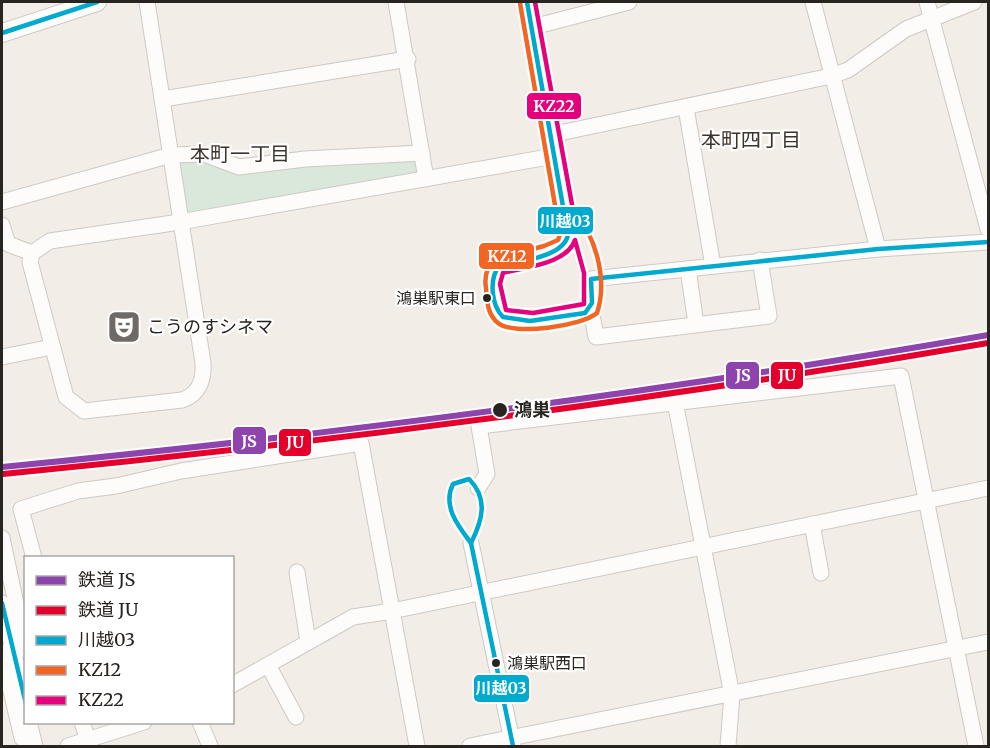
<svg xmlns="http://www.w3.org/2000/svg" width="990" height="748" viewBox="0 0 990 748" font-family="Merriweather,'Noto Sans JP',serif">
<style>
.green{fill:#d9e8db}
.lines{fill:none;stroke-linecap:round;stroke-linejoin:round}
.minor-casing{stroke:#cec9c4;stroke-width:17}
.major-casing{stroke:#cec9c4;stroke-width:20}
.minor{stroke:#fdfcfb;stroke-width:15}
.major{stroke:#fdfcfb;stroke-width:18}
.bus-1-casing{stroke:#fff;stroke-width:9}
.bus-2-casing{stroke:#fff;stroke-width:9}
.bus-3-casing{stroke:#fff;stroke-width:9}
.bus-1{stroke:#00a9ce;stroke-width:4.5}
.bus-2{stroke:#f26522;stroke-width:4.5}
.bus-3{stroke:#e5007d;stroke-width:4.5}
.rail-1-casing{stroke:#fff;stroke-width:10}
.rail-2-casing{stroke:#fff;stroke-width:10}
.rail-1{stroke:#8e44ad;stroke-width:6}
.rail-2{stroke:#e4002b;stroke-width:6}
.bus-dot{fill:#282420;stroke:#fff;stroke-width:2}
.labels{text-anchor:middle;stroke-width:4.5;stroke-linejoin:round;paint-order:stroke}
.bus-label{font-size:16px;fill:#282420;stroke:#fff;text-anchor:end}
.poi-label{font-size:18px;fill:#282420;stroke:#fff;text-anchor:start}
.stop-label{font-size:18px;font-weight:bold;fill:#282420;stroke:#fff;text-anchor:start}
.neighbourhood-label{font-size:20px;fill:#3c332b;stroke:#fff}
.line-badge{stroke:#fff;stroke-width:2}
.badge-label{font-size:16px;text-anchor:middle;font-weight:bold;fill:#fff}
</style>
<rect width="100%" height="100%" fill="#f3ede7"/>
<polygon class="green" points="422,153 426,179 180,222 171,155 239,167"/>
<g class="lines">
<defs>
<g id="minor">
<path d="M147,2l56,361c1,17 -4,32 -21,37l-98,11 -18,-14 -36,-135 2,-9 18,-12 130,-19 374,-66"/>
<polyline points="396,2 426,179"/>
<polyline points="813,2 878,249"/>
<polyline points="927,2 988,229"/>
<polyline points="533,27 629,2"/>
<polyline points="163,99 408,59"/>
<polyline points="686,108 713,266"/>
<polyline points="551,137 564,132 831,76 848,70 906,29 974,2"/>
<polyline points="2,202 171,155 204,154 239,167 305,159 422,153"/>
<polyline points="2,225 8,244 32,253"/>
<polyline points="688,269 696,324"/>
<polyline points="591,279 878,249 988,242"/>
<polyline points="591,309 596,337 769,316 760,260"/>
<polyline points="2,357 52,347"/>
<polyline points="675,402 732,695 728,746"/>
<polyline points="478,488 487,474 479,426 901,376 976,746"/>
<polyline points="812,524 821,573"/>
<polyline points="2,538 26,650"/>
<polyline points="471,543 513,746"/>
<polyline points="34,558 21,509 78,491 116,486 181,471 361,443 417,746"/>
<polyline points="297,572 308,642"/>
<polyline points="2,603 26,706"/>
<polyline points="2,652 22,738 30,746"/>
<polyline points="268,665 296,717"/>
<polyline points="232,685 353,617 392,611 988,488"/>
<polyline points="29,722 35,746"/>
<polyline points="82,722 90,746"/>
<polyline points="200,722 210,746"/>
<polyline points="68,746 144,722"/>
<polyline points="470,746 988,642"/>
</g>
<g id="major">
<polyline points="527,2 566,213"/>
<polyline points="2,33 97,2"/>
</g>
</defs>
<use href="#minor" class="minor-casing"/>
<use href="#major" class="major-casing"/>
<use href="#minor" class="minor"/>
<use href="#major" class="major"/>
<defs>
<g id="bus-1">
<path d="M527,2l41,233c-5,23 -50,26 -69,31 -10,13 -8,39 4,51l27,4 55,-8 7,-10 -1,-24 287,-30 110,-7"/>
<polyline points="2,33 97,2"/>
<path d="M469,479c20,20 13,42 2,64 -13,-17 -29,-37 -18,-59z"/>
<polyline points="471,543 513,746"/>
<polyline points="2,603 26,704"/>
</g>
<path id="bus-2" d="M520,3l40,231 -2,6 -14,6 -48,13c-9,7 -12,17 -10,29 1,12 1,26 12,35 16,13 84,3 99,-10 11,-33 -1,-77 -24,-103"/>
<g id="bus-3">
<polyline points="535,2 573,210"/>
<path d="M575,240l9,33v31l-51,9 -27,-3 -6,-26 3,-11c22,-6 64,-9 72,-33z"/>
</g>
</defs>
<use href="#bus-1" class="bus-1-casing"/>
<use href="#bus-2" class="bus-2-casing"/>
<use href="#bus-3" class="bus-3-casing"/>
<use href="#bus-1" class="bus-1"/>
<use href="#bus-2" class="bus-2"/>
<use href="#bus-3" class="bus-3"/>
<defs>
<path id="rail-1" d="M2,467c330,-32 660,-75 986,-132"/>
<path id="rail-2" d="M3,474c329,-32 659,-75 985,-131"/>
</defs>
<use href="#rail-1" class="rail-1-casing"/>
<use href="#rail-2" class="rail-2-casing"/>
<use href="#rail-1" class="rail-1"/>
<use href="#rail-2" class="rail-2"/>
</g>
<defs>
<symbol id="theatre-square" viewBox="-11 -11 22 22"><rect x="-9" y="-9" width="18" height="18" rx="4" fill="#6f6a66" stroke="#fff"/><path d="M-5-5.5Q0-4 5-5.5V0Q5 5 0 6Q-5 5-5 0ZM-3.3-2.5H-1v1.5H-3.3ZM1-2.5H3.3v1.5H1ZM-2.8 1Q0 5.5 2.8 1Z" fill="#fff"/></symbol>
</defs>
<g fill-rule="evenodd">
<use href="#theatre-square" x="105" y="308" width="38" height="38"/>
</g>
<g class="bus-dot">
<circle cx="487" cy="298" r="5"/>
<circle cx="500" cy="410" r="8"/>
<circle cx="496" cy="663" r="5"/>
</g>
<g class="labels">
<g class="bus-label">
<text x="476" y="304">鴻巣駅東口</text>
<text x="507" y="669" text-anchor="start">鴻巣駅西口</text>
</g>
<g class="poi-label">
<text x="147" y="333">こうのすシネマ</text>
</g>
<g class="stop-label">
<text x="514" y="416">鴻巣</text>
</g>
<g class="neighbourhood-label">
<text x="751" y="147">本町四丁目</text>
<text x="240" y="161">本町一丁目</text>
</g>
</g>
<g class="line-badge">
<rect x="526" y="92" width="56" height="28" rx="6" fill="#e5007d"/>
<rect x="537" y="206" width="57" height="29" rx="6" fill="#00a9ce"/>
<rect x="478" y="242" width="57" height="28" rx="6" fill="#f26522"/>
<rect x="725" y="361" width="35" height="29" rx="6" fill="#8e44ad"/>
<rect x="770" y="361" width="34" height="29" rx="6" fill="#e4002b"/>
<rect x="232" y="426" width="35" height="29" rx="6" fill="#8e44ad"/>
<rect x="278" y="428" width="34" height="29" rx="6" fill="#e4002b"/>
<rect x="473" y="674" width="57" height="29" rx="6" fill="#00a9ce"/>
</g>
<g class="badge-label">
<text x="554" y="112">KZ22</text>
<text x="565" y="227">川越03</text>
<text x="507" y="262">KZ12</text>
<text x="743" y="381">JS</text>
<text x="787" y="381">JU</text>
<text x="249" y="447">JS</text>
<text x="295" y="448">JU</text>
<text x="501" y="694">川越03</text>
</g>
<rect width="990" height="748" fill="none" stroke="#282420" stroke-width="6"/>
<rect x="24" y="556" width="210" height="168" fill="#ffffff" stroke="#a9a7a6" stroke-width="1.5"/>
<rect x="36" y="576" width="30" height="9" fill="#8e44ad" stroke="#a9a7a6" stroke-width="1.5"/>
<text x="78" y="586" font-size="18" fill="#282420">鉄道 JS</text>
<rect x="36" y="606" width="30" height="9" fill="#e4002b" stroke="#a9a7a6" stroke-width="1.5"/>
<text x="78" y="616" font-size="18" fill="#282420">鉄道 JU</text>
<rect x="36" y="636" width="30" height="9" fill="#00a9ce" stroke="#a9a7a6" stroke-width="1.5"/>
<text x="78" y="646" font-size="18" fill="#282420">川越03</text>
<rect x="36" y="666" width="30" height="9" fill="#f26522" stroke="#a9a7a6" stroke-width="1.5"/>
<text x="78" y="676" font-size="18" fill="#282420">KZ12</text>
<rect x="36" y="696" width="30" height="9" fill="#e5007d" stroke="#a9a7a6" stroke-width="1.5"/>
<text x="78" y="706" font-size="18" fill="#282420">KZ22</text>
</svg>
